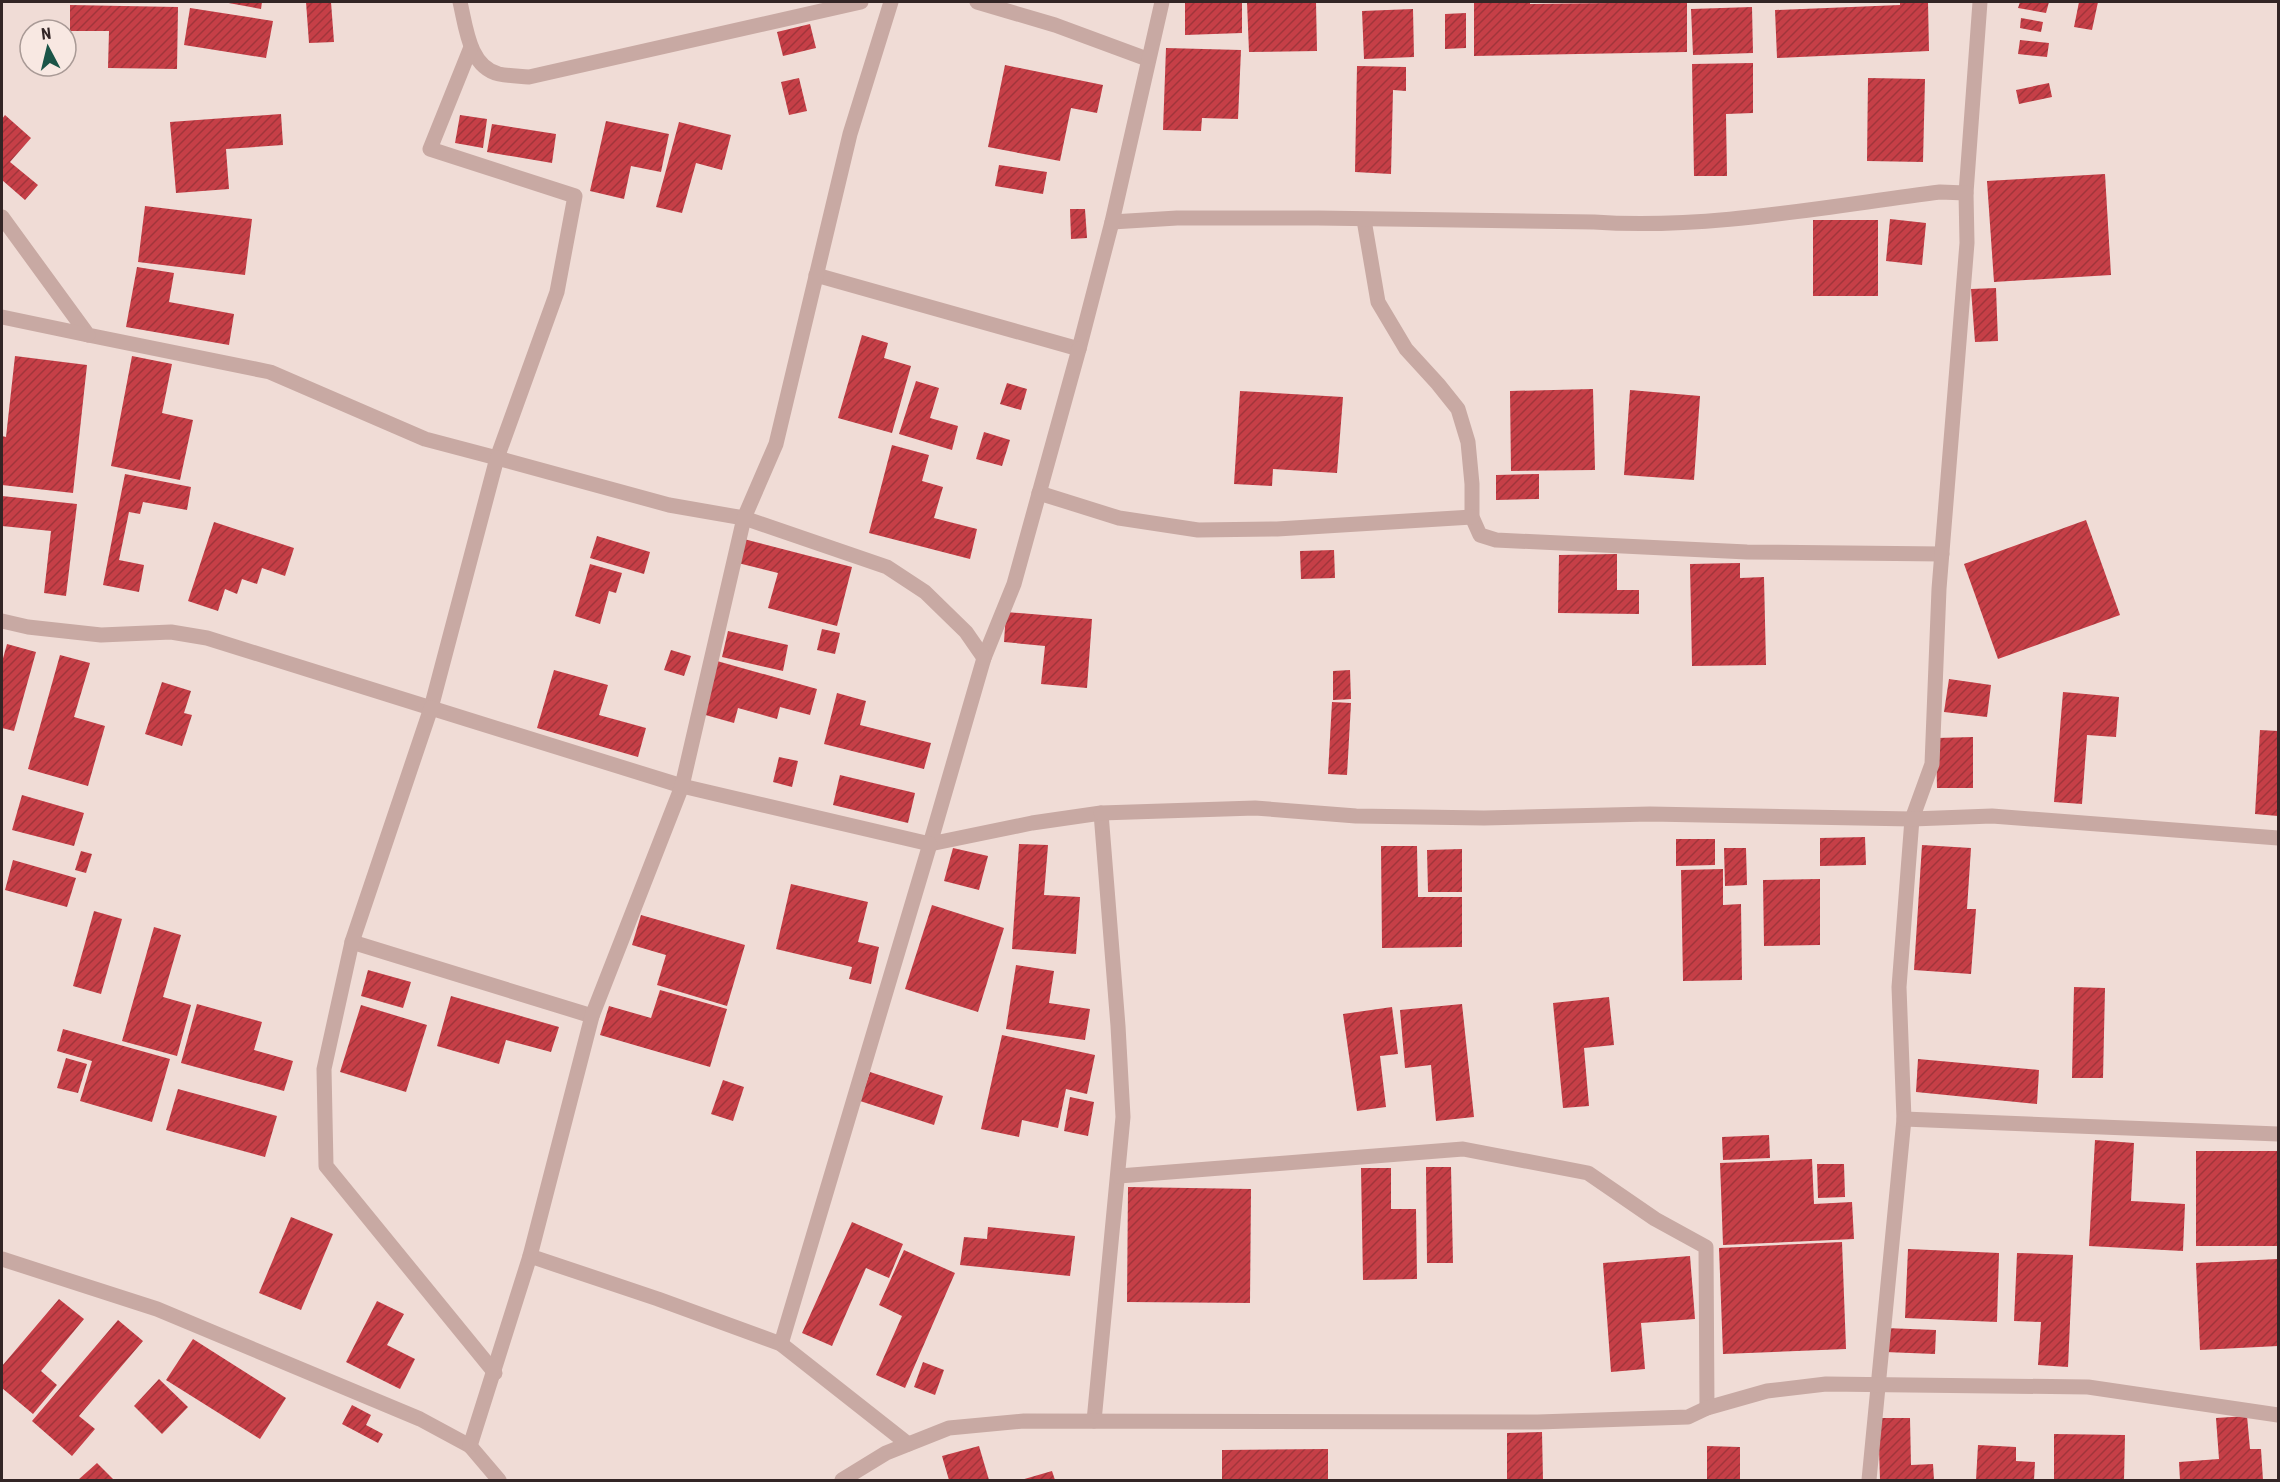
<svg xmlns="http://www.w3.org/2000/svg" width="2280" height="1482" viewBox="0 0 2280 1482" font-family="'Roboto Condensed',sans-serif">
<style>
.building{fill:url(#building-hatch)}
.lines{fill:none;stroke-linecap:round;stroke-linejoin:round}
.street{stroke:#c8a9a3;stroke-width:15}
</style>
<defs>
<pattern id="building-hatch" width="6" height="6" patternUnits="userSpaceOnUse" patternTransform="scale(1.5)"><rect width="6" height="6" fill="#c63f47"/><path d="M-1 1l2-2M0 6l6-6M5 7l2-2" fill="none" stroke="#a1353b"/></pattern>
</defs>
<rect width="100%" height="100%" fill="#f0dcd6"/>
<g class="building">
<polygon points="223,2 262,2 261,9"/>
<polygon points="306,2 331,2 334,42 309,43"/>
<polygon points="1185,2 1242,2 1242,33 1185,35"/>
<polygon points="1247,2 1316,2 1317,51 1249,52"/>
<polygon points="1474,2 1530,2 1530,4 1687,2 1687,52 1474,56"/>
<polygon points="1900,2 1928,2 1929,51 1777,58 1775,10 1900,5"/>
<polygon points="2020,2 2049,2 2046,13 2018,8"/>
<polygon points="2079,2 2098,2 2092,30 2074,27"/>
<polygon points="70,5 178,7 177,69 108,68 109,31 70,31"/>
<polygon points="1752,7 1753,53 1693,55 1691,9"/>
<polygon points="190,8 273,21 266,58 184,45"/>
<polygon points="1413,9 1414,57 1364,59 1362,11"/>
<polygon points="1466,13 1466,48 1445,49 1445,14"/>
<polygon points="2021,18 2043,22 2041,32 2020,28"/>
<polygon points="810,24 816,48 783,56 777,32"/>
<polygon points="2020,40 2049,43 2047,57 2018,54"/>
<polygon points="1166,48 1241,50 1238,119 1202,118 1201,131 1163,130"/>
<polygon points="1753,63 1753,113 1726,114 1727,176 1694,176 1692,64"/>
<polygon points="1005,65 1103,85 1097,113 1071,108 1060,161 988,147"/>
<polygon points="1357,66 1406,67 1406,91 1393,90 1391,174 1355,172"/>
<polygon points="799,78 807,111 789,115 781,82"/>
<polygon points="1868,78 1925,79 1923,162 1867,161"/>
<polygon points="2049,83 2052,97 2019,104 2016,90"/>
<polygon points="281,114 283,145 226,149 229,189 176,193 170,122"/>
<polygon points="5,115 31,138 10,162 38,185 25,200 2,180 2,119"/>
<polygon points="460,115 487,119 483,148 455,143"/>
<polygon points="606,121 669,134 661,172 631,166 624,199 590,191"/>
<polygon points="679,122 731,135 722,170 696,163 682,213 656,207"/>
<polygon points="492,124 556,134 552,163 487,152"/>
<polygon points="999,165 1047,172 1043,194 995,186"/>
<polygon points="2105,174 2111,275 1994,282 1987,181"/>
<polygon points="145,206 252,219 245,275 138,262"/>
<polygon points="1070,209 1085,209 1087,238 1071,239"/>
<polygon points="1890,219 1926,223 1922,265 1886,261"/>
<rect x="1813" y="220" width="65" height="76"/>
<polygon points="137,267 174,273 169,302 234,314 229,345 126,327"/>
<polygon points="1996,288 1998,341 1975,342 1971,289"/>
<polygon points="862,335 888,343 884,358 911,366 892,433 838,418"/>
<polygon points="15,356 87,365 73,493 2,485 2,436 6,437"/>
<polygon points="132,356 172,364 162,413 193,420 180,480 111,466"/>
<polygon points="916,381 939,388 930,418 958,426 952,450 899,434"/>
<polygon points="1007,383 1027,389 1021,410 1000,404"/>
<polygon points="1593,389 1595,470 1511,471 1510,391"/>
<polygon points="1630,390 1700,396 1694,480 1624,475"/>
<polygon points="1240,391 1343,397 1337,473 1273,469 1272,486 1234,484"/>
<polygon points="984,432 1010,440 1002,466 976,459"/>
<polygon points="892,445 929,455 922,481 943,487 934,518 977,529 970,559 869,533"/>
<polygon points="125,474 191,487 187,510 143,502 140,514 129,512 119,560 144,565 139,592 103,585"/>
<polygon points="1539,474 1539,499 1496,500 1496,475"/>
<polygon points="2,496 77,504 66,596 44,593 51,531 2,526"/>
<polygon points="2086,520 2120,615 1998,659 1964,564"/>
<polygon points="214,522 294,548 285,576 262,568 257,584 242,579 237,594 225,589 218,611 188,601"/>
<polygon points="597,536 650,552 644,574 590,558"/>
<polygon points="744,539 852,567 837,626 768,608 778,573 738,563"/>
<polygon points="1334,550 1335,578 1301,579 1300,551"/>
<polygon points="1617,554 1617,590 1639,590 1639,614 1558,613 1559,555"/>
<polygon points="1740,563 1740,578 1764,577 1766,665 1692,666 1690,564"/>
<polygon points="590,564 622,573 616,593 609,591 600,624 575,616"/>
<polygon points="1006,612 1092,619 1087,688 1041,684 1045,646 1004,642"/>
<polygon points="822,629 840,633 835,654 817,650"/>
<polygon points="728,631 788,645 783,671 722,657"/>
<polygon points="7,644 36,652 14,731 2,728 2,662"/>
<polygon points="671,650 691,656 684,676 664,670"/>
<polygon points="60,655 90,663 74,717 105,726 88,786 28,769"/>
<polygon points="717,661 817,689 810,715 780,707 777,719 738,708 734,723 702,714"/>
<polygon points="554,670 608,685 599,715 646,728 638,757 537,728"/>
<polygon points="1350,670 1351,699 1333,700 1333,671"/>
<polygon points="1949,679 1991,685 1987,717 1944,712"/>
<polygon points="162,682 191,691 184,713 192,715 182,746 145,734"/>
<polygon points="2063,692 2119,697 2116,737 2087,735 2082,804 2054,802"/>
<polygon points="837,693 866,701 860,725 931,743 924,769 824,744"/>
<polygon points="1332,702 1351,703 1347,775 1328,774"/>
<polygon points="2260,730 2278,731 2278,816 2255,814"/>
<polygon points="1973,737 1973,788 1937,788 1936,738"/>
<polygon points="779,757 798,761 792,787 773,782"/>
<polygon points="840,775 915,793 908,823 833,805"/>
<polygon points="22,795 84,813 74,846 12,830"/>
<polygon points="1865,837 1866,865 1820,866 1820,838"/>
<polygon points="1676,839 1715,839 1715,865 1676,866"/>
<polygon points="1019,844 1048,845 1044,895 1080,897 1076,954 1012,949"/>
<polygon points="1922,845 1971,848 1967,909 1976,909 1971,974 1914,970"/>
<polygon points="1381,846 1417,846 1418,897 1462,897 1462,947 1382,948"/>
<polygon points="953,848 988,856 979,890 944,881"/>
<polygon points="1724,848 1746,848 1747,885 1725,886"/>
<polygon points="1462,849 1462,892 1428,892 1427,850"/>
<polygon points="81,851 92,854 86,873 75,870"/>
<polygon points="13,860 76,878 67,907 5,890"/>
<polygon points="1723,869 1723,905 1741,904 1742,980 1683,981 1681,870"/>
<polygon points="1820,879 1820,945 1764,946 1763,880"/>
<polygon points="791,884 868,902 858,942 879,947 871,984 849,979 852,967 776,949"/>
<polygon points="932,905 1004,928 978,1012 905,989"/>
<polygon points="94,911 122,919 101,994 73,986"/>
<polygon points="641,915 745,945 727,1006 657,985 666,955 632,945"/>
<polygon points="154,927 181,935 163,997 191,1005 177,1056 122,1041"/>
<polygon points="1016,965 1054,971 1049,1003 1090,1009 1085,1040 1006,1029"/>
<polygon points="368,970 411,982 403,1008 361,996"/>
<polygon points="2074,987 2105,988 2103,1078 2072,1078"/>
<polygon points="660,990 727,1009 710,1067 600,1035 609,1006 651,1018"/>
<polygon points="451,996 559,1027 551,1052 506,1040 499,1064 437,1046"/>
<polygon points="1609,997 1614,1045 1584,1048 1589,1106 1563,1108 1553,1003"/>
<polygon points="197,1004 262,1022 254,1050 293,1061 284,1091 181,1063"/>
<polygon points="1462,1004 1474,1117 1436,1121 1431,1065 1405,1068 1400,1010"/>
<polygon points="361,1005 427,1025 406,1092 340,1072"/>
<polygon points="1392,1007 1398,1054 1380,1056 1386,1107 1357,1111 1343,1014"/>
<polygon points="63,1029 170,1059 152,1122 80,1101 92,1061 57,1051"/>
<polygon points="1002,1035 1095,1055 1087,1094 1066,1089 1058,1128 1022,1120 1019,1137 981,1129"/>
<polygon points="66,1058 87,1064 78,1093 57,1088"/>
<polygon points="1918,1059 2039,1070 2037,1104 1916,1092"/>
<polygon points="870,1072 943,1096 934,1125 860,1101"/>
<polygon points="723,1080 744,1087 733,1121 711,1114"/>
<polygon points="178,1089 277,1116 265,1157 166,1130"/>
<polygon points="1070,1097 1094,1102 1088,1136 1064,1131"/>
<polygon points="1769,1135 1770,1158 1723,1160 1722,1137"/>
<polygon points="2095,1140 2134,1143 2131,1201 2185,1204 2183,1251 2089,1246"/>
<rect x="2196" y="1151" width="82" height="95"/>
<polygon points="1812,1159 1814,1204 1852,1202 1854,1239 1723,1245 1720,1163"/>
<polygon points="1817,1164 1844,1164 1845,1197 1818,1198"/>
<polygon points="1426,1167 1451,1167 1453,1263 1427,1263"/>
<polygon points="1361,1168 1391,1168 1391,1209 1416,1209 1417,1279 1363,1280"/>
<polygon points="1128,1187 1251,1189 1250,1303 1127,1302"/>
<polygon points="291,1217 333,1234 301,1310 259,1293"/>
<polygon points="852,1222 903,1244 889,1278 866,1268 832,1346 802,1333"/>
<polygon points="988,1227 1075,1236 1070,1276 960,1265 964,1237 987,1239"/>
<polygon points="1842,1242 1846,1349 1723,1354 1719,1248"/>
<polygon points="1908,1249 1999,1253 1997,1322 1905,1318"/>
<polygon points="904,1250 955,1273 905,1388 876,1375 902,1316 879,1305"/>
<polygon points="2017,1253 2073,1255 2068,1367 2038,1365 2041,1322 2014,1321"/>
<polygon points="1690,1256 1695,1319 1641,1323 1645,1369 1611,1372 1603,1263"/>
<polygon points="2278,1259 2278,1346 2200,1350 2196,1263"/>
<polygon points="59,1299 84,1319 41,1371 57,1385 33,1414 2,1388 2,1366"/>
<polygon points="377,1301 404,1314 387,1345 415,1359 400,1389 346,1362"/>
<polygon points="118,1320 143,1341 79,1416 95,1429 72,1456 32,1421"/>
<polygon points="1885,1328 1936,1330 1935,1354 1885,1352"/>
<polygon points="193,1339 286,1398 260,1439 166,1380"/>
<polygon points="923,1362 944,1370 935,1395 914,1387"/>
<polygon points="159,1379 188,1407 162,1434 134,1406"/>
<polygon points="352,1405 371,1415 366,1425 383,1434 378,1443 342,1424"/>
<polygon points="2247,1416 2250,1449 2261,1449 2263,1480 2180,1480 2179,1462 2219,1459 2216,1418"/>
<polygon points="1878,1418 1910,1418 1911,1465 1933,1464 1934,1480 1880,1480"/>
<polygon points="1542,1432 1543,1480 1507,1480 1507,1433"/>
<polygon points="2054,1434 2125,1435 2124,1480 2054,1480"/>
<polygon points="1978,1445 2016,1447 2016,1461 2035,1462 2034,1480 1976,1480"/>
<polygon points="979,1446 989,1480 949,1480 942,1456"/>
<polygon points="1707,1446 1740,1447 1740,1480 1707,1480"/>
<polygon points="1328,1449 1328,1480 1222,1480 1222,1450"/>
<polygon points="97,1463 114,1480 78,1480"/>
<polygon points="1052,1471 1055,1480 1021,1480"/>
</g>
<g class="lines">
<g class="street">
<path d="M460,2c6,25 9,65 39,72 10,2 20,2 30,3l332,-75"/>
<polyline points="977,2 1055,25 1147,59"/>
<polyline points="1966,193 1980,2"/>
<polyline points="2,217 88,335 270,372 425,439 497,458 557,292 575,196 430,149 471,47"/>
<polyline points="1364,220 1378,302 1406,349 1438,384 1458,409 1468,442 1472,484 1472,517 1480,535 1496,540 1747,552 1942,554"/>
<path d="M1112,222l65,-4h141l276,4c112,8 235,-16 346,-30l26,1 1,50 -28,346 -7,175 -20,55 -13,168 5,132 -35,361"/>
<polyline points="816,275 1079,349 1112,222 1162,2"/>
<polyline points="2,317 88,335"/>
<polyline points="1079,349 1014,584 984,658 930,844 1032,823 1101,813 1118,1026 1123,1117 1094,1421"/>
<polyline points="1039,493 1119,518 1198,530 1277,529 1472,517"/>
<polyline points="2,621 28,627 101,635 171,632 207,638 431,708 497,458 669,505 744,518 887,567 925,592 966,632 984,658"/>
<polyline points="1101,813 1255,808 1356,816 1484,818 1650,814 1912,819 1992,816 2278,838"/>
<polyline points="352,942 592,1016"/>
<polyline points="1904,1119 2278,1134"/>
<polyline points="1119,1176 1463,1149 1588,1173 1655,1219 1706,1247 1707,1408"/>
<polyline points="530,1256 658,1299 781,1344 908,1444"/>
<polyline points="2,1259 157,1309 420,1419 470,1446 499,1480"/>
<polyline points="495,1373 326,1166 324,1069 352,942 431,708 682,786 930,844 781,1344"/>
<polyline points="470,1446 530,1256 592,1016 682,786 744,518 776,444 850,134 891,2"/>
<polyline points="842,1480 886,1453 949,1428 1024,1421 1538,1422 1688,1417 1707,1408 1767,1391 1826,1384 2088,1387 2278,1415"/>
</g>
</g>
<rect width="2280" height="1482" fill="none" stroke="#332525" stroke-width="6"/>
<g transform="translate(48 48) rotate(353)"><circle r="28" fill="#f8e8e2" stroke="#a99a96" stroke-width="1.5"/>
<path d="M0-4.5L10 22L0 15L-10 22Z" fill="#1b5447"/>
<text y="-9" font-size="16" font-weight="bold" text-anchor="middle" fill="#332525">N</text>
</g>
</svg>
